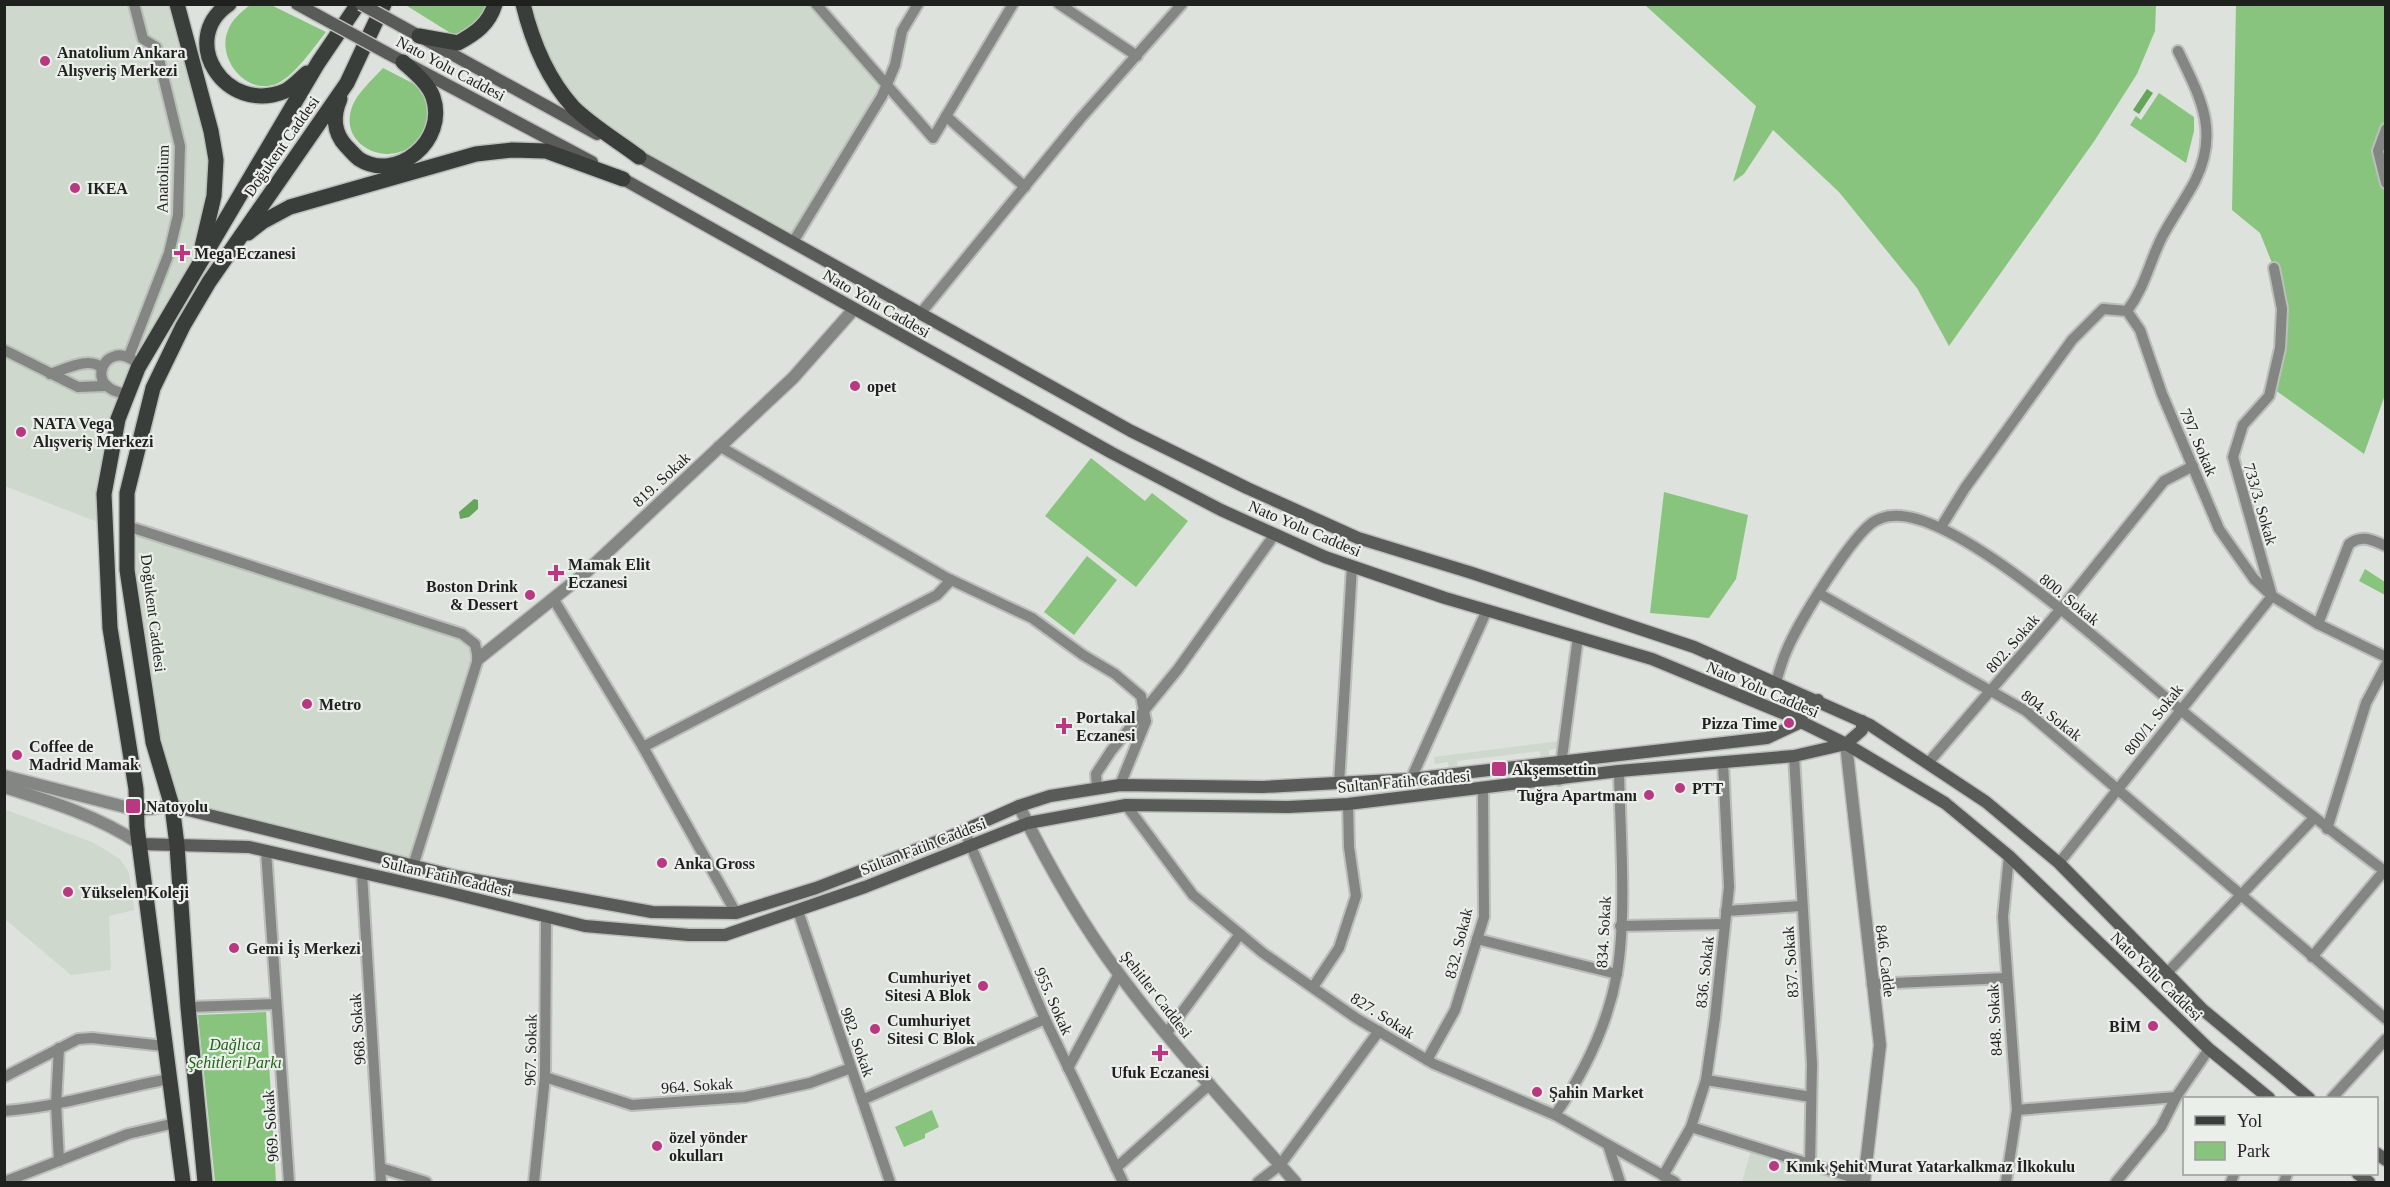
<svg xmlns="http://www.w3.org/2000/svg" width="2390" height="1187" viewBox="0 0 2390 1187" font-family="'Times New Roman',serif">
<style>
.built{fill:#ced8cc;fill-rule:evenodd}
.green{fill:#89c47f}
.water{fill:#64a65a}
.lines{fill:none;stroke-linecap:round;stroke-linejoin:round}
.minor-casing{stroke:#bbbfba;stroke-width:14}
.tertiary-casing{stroke:#bbbfba;stroke-width:15}
.secondary-casing{stroke:#bbbfba;stroke-width:15}
.primary-casing{stroke:#bbbfba;stroke-width:18}
.minor{stroke:#848683;stroke-width:10}
.tertiary{stroke:#848683;stroke-width:12}
.secondary{stroke:#585b58;stroke-width:12}
.primary{stroke:#3a3e3a;stroke-width:15}
.secondary-bridge-casing{stroke:#bbbfba;stroke-width:15;stroke-linecap:butt}
.secondary-bridge{stroke:#585b58;stroke-width:12}
.poi-dot{fill:#b83882;stroke:#eaefe9;stroke-width:2}
.labels{text-anchor:middle;stroke-width:4.5;stroke-linejoin:round;paint-order:stroke}
.poi-label{font-size:16px;font-weight:bold;fill:#1f211e;stroke:#eaefe9;text-anchor:start}
.street-label{font-size:16px;fill:#1f211e;stroke:#eaefe9}
.park-label{font-size:16px;font-style:italic;fill:#236318;stroke:#eaefe9}
</style>
<rect width="100%" height="100%" fill="#dde2dc"/>
<g class="built">
<polygon points="4,5 177,5 216,160 196,268 118,419 105,525 5,486"/>
<polygon points="523,5 816,5 887,87 793,242 639,157 573,106"/>
<polygon points="127,526 462,634 475,644 478,659 413,866 172,806 153,742"/>
<path d="M1560,741v7l-11,2v9l19,7 -4,3h-14l2,10 12,-1v7l-125,15v-6l12,-2 -3,-30 -13,2 -1,-7zM1540,751l3,29 -83,11 -1,-11 8,-1 -1,-9 -8,1 -1,-10z"/>
<polygon points="4,809 94,843 120,859 129,873 134,910 109,916 111,970 71,975 5,919"/>
<polygon points="1751,1151 1851,1181 1851,1182 1742,1182"/>
</g>
<g class="green">
<polygon points="404,4 489,5 486,16 467,33 452,34"/>
<path d="M250,5h21l55,27c-11,14 -32,44 -48,51 -30,14 -60,-22 -51,-50 4,-13 13,-20 23,-28z"/>
<polygon points="1645,5 2156,4 2156,5 2155,31 2137,74 2095,140 1949,346 1917,288 1839,192 1773,130 1744,174 1733,182 1756,106"/>
<polygon points="2236,5 2385,5 2385,395 2364,454 2271,387 2280,348 2274,268 2260,233 2232,210"/>
<path d="M383,68l39,20c2,6 7,15 8,21 0,7 -4,16 -7,22 -20,43 -87,20 -71,-24 5,-14 21,-28 31,-39z"/>
<polygon points="2159,93 2194,117 2194,131 2186,163 2130,125 2136,116 2141,120"/>
<polygon points="1091,458 1145,501 1152,493 1188,521 1136,587 1045,516"/>
<polygon points="1664,492 1748,515 1736,579 1709,618 1650,613"/>
<polygon points="1087,556 1117,580 1074,635 1044,612"/>
<polygon points="2365,569 2385,582 2385,595 2359,581"/>
<polygon points="266,1012 276,1182 215,1182 198,1015"/>
<polygon points="932,1110 939,1127 925,1134 925,1138 904,1147 895,1127"/>
</g>
<g class="water">
<polygon points="2147,89 2153,93 2139,114 2133,110"/>
<polygon points="474,499 478,500 478,509 469,517 460,519 459,512"/>
</g>
<g class="lines">
<defs>
<g id="minor">
<polyline points="816,4 933,138 1013,4"/>
<polyline points="1059,4 1137,56"/>
<polyline points="946,116 1025,187"/>
<polyline points="2386,129 2378,151 2386,183"/>
<polyline points="793,242 882,96 895,65 902,31 918,4"/>
<polyline points="2274,268 2282,309 2280,348 2269,396 2243,425 2233,457 2272,596 2318,624 2386,657"/>
<path d="M2127,311c18,-24 22,-48 35,-74 10,-19 23,-37 33,-56 25,-50 5,-84 -17,-130"/>
<polyline points="920,314 1080,119 1182,4"/>
<polyline points="4,350 78,387 105,386"/>
<polyline points="129,356 169,253 178,215 180,146 156,47 143,39 134,4"/>
<path d="M50,374c16,-5 39,-18 52,-6"/>
<path d="M128,394c-48,-5 -22,-55 6,-33"/>
<polyline points="719,446 947,578 1032,618 1083,655 1115,674 1141,696 1146,721 1120,785"/>
<polyline points="127,526 462,634 475,644 478,659 413,866"/>
<polyline points="1941,527 1965,488 2072,340 2103,309 2127,311 2140,330 2162,394 2219,529 2254,579 2272,596 2059,863"/>
<polyline points="1820,594 2026,711 2386,1019"/>
<polyline points="554,600 643,747 736,913"/>
<path d="M2318,624l31,-80c13,-10 23,-4 37,2"/>
<path d="M1776,682c3,-10 6,-21 10,-30 10,-26 67,-119 89,-131 4,-2 12,-5 17,-5 68,-7 234,150 290,195 67,55 134,109 204,161"/>
<polyline points="643,747 937,595 951,580"/>
<polyline points="1794,756 1812,1064 1810,1166"/>
<polyline points="1928,763 2060,610 2164,481 2193,466"/>
<polyline points="1411,779 1487,610"/>
<polyline points="1559,780 1578,637"/>
<polyline points="1339,784 1352,566"/>
<polyline points="1097,789 1096,774 1111,751 1178,669 1275,534"/>
<polyline points="1126,805 1193,895 1263,953 1356,1018 1434,1064 1555,1115 1675,1182"/>
<polyline points="2327,829 2366,703 2386,665"/>
<polyline points="964,830 1045,1019 1123,1182"/>
<polyline points="266,851 289,1182"/>
<polyline points="362,873 381,1182"/>
<polyline points="798,911 890,1182"/>
<polyline points="1726,911 1801,906"/>
<polyline points="1620,926 1724,924"/>
<polyline points="1477,939 1617,974"/>
<polyline points="2312,957 2384,871"/>
<polyline points="2168,972 2314,818"/>
<polyline points="1872,984 2006,978"/>
<polyline points="1313,987 1339,948 1356,896 1349,847 1348,804"/>
<polyline points="188,1007 276,1004"/>
<polyline points="1166,1034 1240,934"/>
<polyline points="1427,1060 1455,1010 1484,917 1483,790"/>
<polyline points="1068,1068 1119,974"/>
<polyline points="4,1077 78,1039 92,1038 164,1046"/>
<polyline points="545,1077 632,1105 745,1097 810,1083 851,1068"/>
<polyline points="1706,1080 1811,1097"/>
<polyline points="2332,1098 2386,1039"/>
<polyline points="862,1100 1045,1019"/>
<polyline points="2017,1110 2176,1097"/>
<path d="M4,1111c56,-4 110,-22 165,-32"/>
<path d="M1555,1115c29,-42 53,-91 62,-142 10,-60 3,-140 2,-202"/>
<polyline points="1691,1127 1864,1181"/>
<polyline points="1608,1145 1620,1182"/>
<polyline points="59,1161 56,1104 59,1048"/>
<polyline points="381,1168 426,1182"/>
<polyline points="1116,1168 1210,1084"/>
<polyline points="1663,1176 1691,1127 1706,1080 1715,1018 1729,887 1723,762"/>
<polyline points="4,1182 128,1134 175,1123"/>
<polyline points="534,1182 545,1077 546,917"/>
<polyline points="1258,1182 1280,1165 1379,1031"/>
<polyline points="2006,1182 2017,1110 2003,917 2009,856"/>
<polyline points="2116,1182 2161,1127 2176,1097 2209,1049"/>
<polyline points="2231,1182 2234,1174"/>
<polyline points="2284,1182 2287,1174"/>
</g>
<g id="tertiary">
<polyline points="478,659 584,574 793,378 854,309"/>
<polyline points="1846,744 1880,1045 1864,1182"/>
<polyline points="4,776 137,810"/>
<path d="M4,787c48,15 94,29 136,57"/>
<path d="M1019,806c28,57 62,117 100,168 54,73 117,140 176,208"/>
</g>
<g id="secondary">
<polyline points="297,4 317,15"/>
<polyline points="401,26 597,134"/>
<polyline points="387,53 592,162"/>
<polyline points="631,152 1131,431 1247,488 1358,538 1472,573 1694,647 1870,725 1986,802 2059,863 2202,1009 2309,1098"/>
<polyline points="616,175 1112,453 1221,510 1325,557 1445,598 1652,659 1785,714 1846,744 1945,803 2009,856 2209,1049 2269,1098"/>
<path d="M137,810l35,-4 287,71 193,35 84,1 80,-25 133,-51 70,-31 31,-10 70,-11 143,2 148,-8 356,-41 34,-16c0,-12 7,-17 17,-22"/>
<polyline points="140,844 249,847 447,892 585,926 689,935 725,935 865,887 1028,823 1126,805 1288,807 1348,804 1619,771 1794,756 1846,744 1862,730 1862,721"/>
<polyline points="2376,1153 2386,1160"/>
<polyline points="2358,1174 2369,1182"/>
</g>
<g id="primary">
<polyline points="177,4 211,131 216,160 214,196 202,247"/>
<path d="M229,4c-52,35 -4,112 56,87 8,-4 15,-12 22,-18"/>
<path d="M523,4c9,37 24,74 50,103 19,19 45,34 66,50"/>
<path d="M419,36l39,7c18,-10 31,-19 37,-39"/>
<path d="M340,99c-7,16 -7,33 6,47 4,4 8,9 13,13 37,24 89,-18 74,-62 -5,-14 -19,-25 -30,-35"/>
<polyline points="248,233 262,222 290,207 476,154 512,150 546,151 623,179"/>
<polyline points="183,1182 137,827 136,789 110,628 104,494 118,419 138,368 318,63 358,4"/>
<polyline points="205,1182 188,1007 177,845 172,806 153,742 127,570 127,493 153,388 183,326 209,282 347,83 384,4"/>
</g>
</defs>
<use href="#minor" class="minor-casing"/>
<use href="#tertiary" class="tertiary-casing"/>
<use href="#secondary" class="secondary-casing"/>
<use href="#primary" class="primary-casing"/>
<use href="#minor" class="minor"/>
<use href="#tertiary" class="tertiary"/>
<use href="#secondary" class="secondary"/>
<use href="#primary" class="primary"/>
<defs>
<g id="secondary-bridge">
<polyline points="361,4 401,26"/>
<polyline points="317,15 387,53"/>
</g>
</defs>
<use href="#secondary-bridge" class="secondary-bridge-casing"/>
<use href="#secondary-bridge" class="secondary-bridge"/>
</g>
<g class="poi-dot">
<circle cx="45" cy="61" r="6"/>
<circle cx="75" cy="188" r="6"/>
<path d="M179 244h6v6h6v6h-6v6h-6v-6h-6v-6h6z"/>
<circle cx="855" cy="386" r="6"/>
<circle cx="21" cy="432" r="6"/>
<path d="M553 564h6v6h6v6h-6v6h-6v-6h-6v-6h6z"/>
<circle cx="530" cy="595" r="6"/>
<circle cx="307" cy="704" r="6"/>
<circle cx="1789" cy="723" r="6"/>
<path d="M1061 717h6v6h6v6h-6v6h-6v-6h-6v-6h6z"/>
<circle cx="17" cy="755" r="6"/>
<rect x="1491" y="761" width="16" height="16" rx="3"/>
<circle cx="1680" cy="788" r="6"/>
<circle cx="1649" cy="795" r="6"/>
<rect x="125" y="798" width="16" height="16" rx="3"/>
<circle cx="662" cy="863" r="6"/>
<circle cx="68" cy="892" r="6"/>
<circle cx="234" cy="948" r="6"/>
<circle cx="983" cy="986" r="6"/>
<circle cx="2153" cy="1026" r="6"/>
<circle cx="875" cy="1029" r="6"/>
<path d="M1157 1044h6v6h6v6h-6v6h-6v-6h-6v-6h6z"/>
<circle cx="1537" cy="1092" r="6"/>
<circle cx="657" cy="1146" r="6"/>
<circle cx="1774" cy="1166" r="6"/>
</g>
<g class="labels">
<g class="poi-label">
<text x="57" y="58">Anatolium Ankara<tspan x="57" dy="18">Alışveriş Merkezi</tspan></text>
<text x="87" y="194">IKEA</text>
<text x="194" y="259">Mega Eczanesi</text>
<text x="867" y="392">opet</text>
<text x="33" y="429">NATA Vega<tspan x="33" dy="18">Alışveriş Merkezi</tspan></text>
<text x="568" y="570">Mamak Elit<tspan x="568" dy="18">Eczanesi</tspan></text>
<text x="518" y="592" text-anchor="end">Boston Drink<tspan x="518" dy="18">&amp; Dessert</tspan></text>
<text x="319" y="710">Metro</text>
<text x="1076" y="723">Portakal<tspan x="1076" dy="18">Eczanesi</tspan></text>
<text x="1777" y="729" text-anchor="end">Pizza Time</text>
<text x="29" y="752">Coffee de<tspan x="29" dy="18">Madrid Mamak</tspan></text>
<text x="1512" y="775">Akşemsettin</text>
<text x="1692" y="794">PTT</text>
<text x="1637" y="801" text-anchor="end">Tuğra Apartmanı</text>
<text x="146" y="812">Natoyolu</text>
<text x="674" y="869">Anka Gross</text>
<text x="80" y="898">Yükselen Koleji</text>
<text x="246" y="954">Gemi İş Merkezi</text>
<text x="971" y="983" text-anchor="end">Cumhuriyet<tspan x="971" dy="18">Sitesi A Blok</tspan></text>
<text x="887" y="1026">Cumhuriyet<tspan x="887" dy="18">Sitesi C Blok</tspan></text>
<text x="2141" y="1032" text-anchor="end">BİM</text>
<text x="1160" y="1078" text-anchor="middle">Ufuk Eczanesi</text>
<text x="1549" y="1098">Şahin Market</text>
<text x="669" y="1143">özel yönder<tspan x="669" dy="18">okulları</tspan></text>
<text x="1786" y="1172">Kınık Şehit Murat Yatarkalkmaz İlkokulu</text>
</g>
<g class="street-label">
<text transform="translate(451 68) rotate(28)" y="6">Nato Yolu Caddesi</text>
<text transform="translate(281 146) rotate(-55)" y="6">Doğukent Caddesi</text>
<text transform="translate(162 179) rotate(-89)" y="6">Anatolium</text>
<text transform="translate(877 303) rotate(30)" y="6">Nato Yolu Caddesi</text>
<text transform="translate(2199 442) rotate(67)" y="6">797. Sokak</text>
<text transform="translate(661 479) rotate(-43)" y="6">819. Sokak</text>
<text transform="translate(2261 504) rotate(74)" y="6">733/3. Sokak</text>
<text transform="translate(1305 528) rotate(23)" y="6">Nato Yolu Caddesi</text>
<text transform="translate(2070 599) rotate(39)" y="6">800. Sokak</text>
<text transform="translate(154 613) rotate(83)" y="6">Doğukent Caddesi</text>
<text transform="translate(2012 643) rotate(-49)" y="6">802. Sokak</text>
<text transform="translate(1763 689) rotate(23)" y="6">Nato Yolu Caddesi</text>
<text transform="translate(2052 715) rotate(38)" y="6">804. Sokak</text>
<text transform="translate(2153 719) rotate(-52)" y="6">800/1. Sokak</text>
<text transform="translate(1404 781) rotate(-5)" y="6">Sultan Fatih Caddesi</text>
<text transform="translate(923 846) rotate(-21)" y="6">Sultan Fatih Caddesi</text>
<text transform="translate(447 876) rotate(13)" y="6">Sultan Fatih Caddesi</text>
<text transform="translate(1603 932) rotate(-87)" y="6">834. Sokak</text>
<text transform="translate(1458 943) rotate(-76)" y="6">832. Sokak</text>
<text transform="translate(1886 961) rotate(83)" y="6">846. Cadde</text>
<text transform="translate(1790 962) rotate(-94)" y="6">837. Sokak</text>
<text transform="translate(1704 972) rotate(-84)" y="6">836. Sokak</text>
<text transform="translate(2157 976) rotate(44)" y="6">Nato Yolu Caddesi</text>
<text transform="translate(1157 994) rotate(52)" y="6">Şehitler Caddesi</text>
<text transform="translate(1054 1001) rotate(66)" y="6">955. Sokak</text>
<text transform="translate(1383 1015) rotate(32)" y="6">827. Sokak</text>
<text transform="translate(1994 1020) rotate(-93)" y="6">848. Sokak</text>
<text transform="translate(357 1029) rotate(-94)" y="6">968. Sokak</text>
<text transform="translate(858 1042) rotate(71)" y="6">982. Sokak</text>
<text transform="translate(530 1050) rotate(-89)" y="6">967. Sokak</text>
<text transform="translate(697 1085) rotate(-4)" y="6">964. Sokak</text>
<text transform="translate(270 1126) rotate(-94)" y="6">969. Sokak</text>
</g>
<g class="park-label">
<text x="235" y="1050">Dağlıca<tspan x="235" dy="18">Şehitleri Parkı</tspan></text>
</g>
</g>
<rect width="2390" height="1187" fill="none" stroke="#1f211e" stroke-width="12"/>
<rect x="2183" y="1097" width="195" height="78" fill="#eaefe9" stroke="#999d98" stroke-width="1.5"/>
<rect x="2195" y="1116" width="30" height="9" fill="#3a3e3a" stroke="#999d98" stroke-width="1.5"/>
<text x="2237" y="1127" font-size="18" fill="#1f211e">Yol</text>
<rect x="2195" y="1142" width="30" height="18" fill="#89c47f" stroke="#999d98" stroke-width="1.5"/>
<text x="2237" y="1157" font-size="18" fill="#1f211e">Park</text>
</svg>
